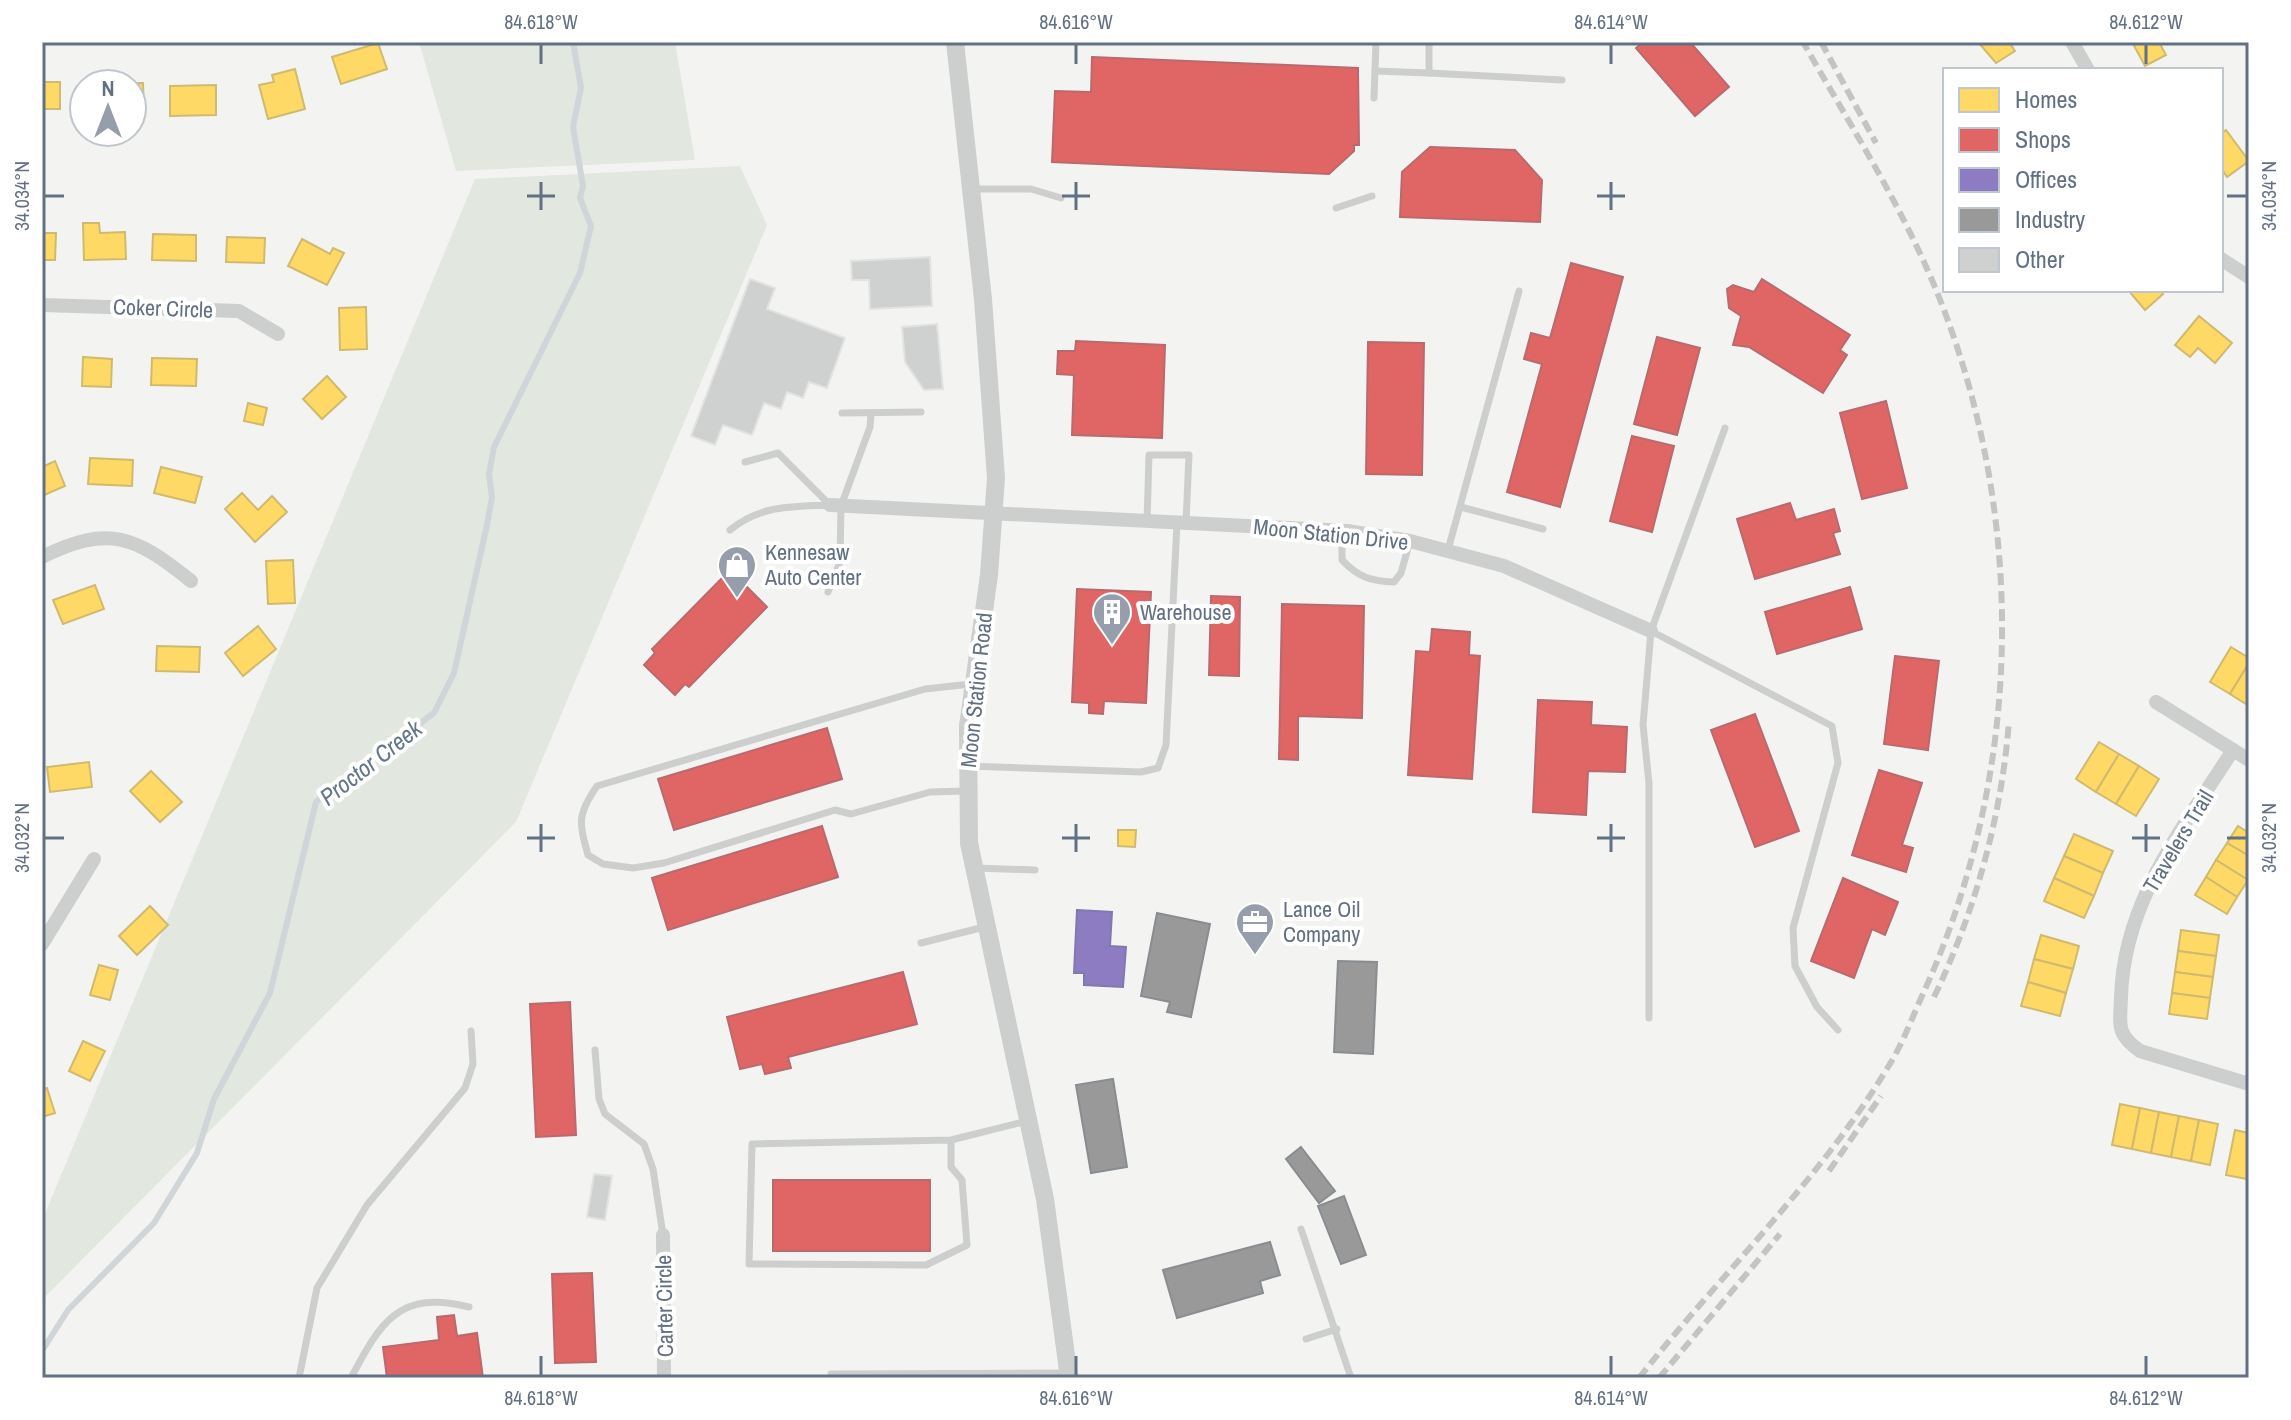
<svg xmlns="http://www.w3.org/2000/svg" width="2291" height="1420" viewBox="0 0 2291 1420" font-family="'Archivo Narrow',sans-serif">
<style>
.green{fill:#e2e7df}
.homes{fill:#ffd966;stroke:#d0ba6f;stroke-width:2}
.shops{fill:#e06666;stroke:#ba696f;stroke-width:2}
.offices{fill:#8e7cc3;stroke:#8178b0;stroke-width:2}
.industry{fill:#999;stroke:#888d92;stroke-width:2}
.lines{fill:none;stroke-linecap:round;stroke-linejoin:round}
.stream{stroke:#cfd5d9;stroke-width:6}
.building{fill:#cfd1d1;stroke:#e2e3e1;stroke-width:2}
.service{stroke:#cdcece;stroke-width:7}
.minor{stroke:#cdcece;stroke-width:14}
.tertiary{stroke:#cdcece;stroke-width:18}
.rail{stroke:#c3c4c4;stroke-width:6;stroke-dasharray:12 6;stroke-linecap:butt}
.ticks{fill:none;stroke:#627083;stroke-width:3}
.labels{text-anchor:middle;stroke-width:8;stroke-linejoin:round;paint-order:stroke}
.street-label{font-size:22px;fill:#627083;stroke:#fff}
.poi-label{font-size:22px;fill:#627083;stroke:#fff;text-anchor:start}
.water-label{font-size:24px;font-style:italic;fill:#627888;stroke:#fff}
.neatline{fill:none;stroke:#627083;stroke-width:3}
.ticks-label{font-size:20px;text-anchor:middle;fill:#627083}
</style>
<rect width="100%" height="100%" fill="#f3f4f1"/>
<g class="green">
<polygon points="419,42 675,42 695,160 456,171"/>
<polygon points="740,166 767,225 516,822 42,1300 42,1221 475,179"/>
</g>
<g class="homes">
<polygon points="1978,42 2009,42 2015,51 1996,63"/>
<polygon points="2132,42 2159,42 2166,55 2145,66"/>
<polygon points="378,43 387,69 341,84 332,57"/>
<polygon points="295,69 305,109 268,119 259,85 274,82 272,75"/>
<rect x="42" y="82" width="18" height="27"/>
<polygon points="143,83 144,112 132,112 132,84 90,84"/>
<polygon points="216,85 216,115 170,116 170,86"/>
<polygon points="2226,130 2249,161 2227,177 2221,168 2221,134"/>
<polygon points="83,223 99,223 100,233 125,232 126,259 84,260"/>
<polygon points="42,233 56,233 55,260 42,260"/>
<polygon points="153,234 196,235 196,261 152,260"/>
<polygon points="227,237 265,238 264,263 226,262"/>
<polygon points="302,239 330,254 333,248 344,253 327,285 288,266"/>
<polygon points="2128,290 2160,290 2163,294 2145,310"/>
<polygon points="366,307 367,349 340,350 339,308"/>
<polygon points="2199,316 2232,343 2215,363 2198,348 2190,357 2175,345"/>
<polygon points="83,357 112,359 111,387 82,386"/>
<polygon points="152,358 197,359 196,386 151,385"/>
<polygon points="327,376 346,397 322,419 303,399"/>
<polygon points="248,403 267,408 263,425 244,421"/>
<polygon points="90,458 133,460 132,486 88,484"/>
<polygon points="55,461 65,486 42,496 42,467"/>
<polygon points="161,467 202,477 195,503 154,493"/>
<polygon points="242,493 258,510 272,496 287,512 255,542 225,509"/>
<polygon points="293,560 295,603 268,604 266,561"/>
<polygon points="95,585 104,609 63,624 53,600"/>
<polygon points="258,626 276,649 243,676 225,653"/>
<polygon points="157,646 200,647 199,672 156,671"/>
<polygon points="2231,647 2249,658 2249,663 2230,694 2210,682"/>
<polygon points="2249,663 2249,706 2230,694"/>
<polygon points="2099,742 2119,754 2096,792 2076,779"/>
<polygon points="2119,754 2139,766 2116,804 2096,792"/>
<polygon points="89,762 92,787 50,792 47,767"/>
<polygon points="2139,766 2159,779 2136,816 2116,804"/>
<polygon points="151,771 182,802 160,822 130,791"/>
<polygon points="2238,826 2249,833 2249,856 2227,843"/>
<polygon points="1118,830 1136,830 1135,847 1118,846"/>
<polygon points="2074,834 2113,851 2103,873 2064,856"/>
<polygon points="2227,843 2249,856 2248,880 2216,860"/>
<polygon points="2064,856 2103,873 2094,896 2054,878"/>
<polygon points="2216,860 2248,880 2237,897 2206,877"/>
<polygon points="2206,877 2237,897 2227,914 2195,895"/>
<polygon points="2054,878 2094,896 2084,918 2044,901"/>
<polygon points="150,906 168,925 137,955 119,936"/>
<polygon points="2181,930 2219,935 2216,956 2178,951"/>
<polygon points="2041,935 2079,946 2073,969 2034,959"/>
<polygon points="2178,951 2216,956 2213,977 2175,972"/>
<polygon points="2034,959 2073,969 2066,993 2028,982"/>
<polygon points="99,965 118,970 110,1000 90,995"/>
<polygon points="2175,972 2213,977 2210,998 2172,993"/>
<polygon points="2028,982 2066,993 2060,1016 2021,1006"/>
<polygon points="2172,993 2210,998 2207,1019 2169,1014"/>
<polygon points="83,1041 105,1051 90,1081 69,1071"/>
<polygon points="47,1088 55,1113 42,1117 42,1090"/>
<polygon points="2120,1104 2140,1108 2132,1149 2112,1145"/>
<polygon points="2140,1108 2159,1112 2151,1153 2132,1149"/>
<polygon points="2159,1112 2179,1116 2171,1157 2151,1153"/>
<polygon points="2179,1116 2199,1120 2191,1161 2171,1157"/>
<polygon points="2199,1120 2218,1124 2210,1165 2191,1161"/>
<polygon points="2235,1130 2249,1133 2247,1179 2226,1175"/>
</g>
<g class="shops">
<polygon points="1643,42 1690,42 1729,87 1695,116 1636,48"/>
<polygon points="1092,57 1358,68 1359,145 1354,145 1354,151 1329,174 1052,162 1055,91 1091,92"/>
<polygon points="1430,147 1515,150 1542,180 1540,222 1400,217 1402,172"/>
<polygon points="1571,263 1623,277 1560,507 1507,492 1542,364 1524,359 1531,333 1550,338"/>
<polygon points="1762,279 1850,335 1840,350 1847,355 1823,393 1749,347 1733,345 1741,316 1729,308 1727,289 1733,285 1754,292"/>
<polygon points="1657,337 1700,348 1677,435 1634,424"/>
<polygon points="1076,341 1165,345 1162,438 1072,435 1074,375 1057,374 1058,351 1075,351"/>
<polygon points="1368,342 1424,343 1422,475 1366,474"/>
<polygon points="1886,401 1907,488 1862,499 1840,413"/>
<polygon points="1632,436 1674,446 1652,532 1610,521"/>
<polygon points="1790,503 1796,520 1834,509 1840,531 1833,533 1840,554 1755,579 1737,519"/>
<polygon points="730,570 767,607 689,687 685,684 675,695 644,665 655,653 652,649"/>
<polygon points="1850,587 1862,629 1777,654 1765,612"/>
<polygon points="1077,589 1151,592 1146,703 1104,701 1103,714 1089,713 1089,703 1072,702"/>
<polygon points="1211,596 1240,597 1239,676 1209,675"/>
<polygon points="1282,604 1364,606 1362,718 1298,716 1298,760 1279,759"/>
<polygon points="1432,629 1470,632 1469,655 1480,656 1472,779 1408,775 1416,651 1430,652"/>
<polygon points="1895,656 1939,661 1928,750 1884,744"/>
<polygon points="1538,700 1592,702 1591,725 1627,727 1625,772 1588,771 1586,815 1533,812"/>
<polygon points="1755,714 1799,831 1755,847 1711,730"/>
<polygon points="827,728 842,779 674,830 658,779"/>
<polygon points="1879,770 1922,783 1902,845 1913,848 1906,872 1852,855"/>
<polygon points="822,826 838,877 668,930 652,878"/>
<polygon points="1843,878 1898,902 1885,935 1872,929 1854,978 1811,961"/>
<polygon points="903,972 917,1024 788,1057 791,1068 765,1074 762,1064 740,1069 727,1017"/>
<polygon points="570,1002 576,1135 536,1137 530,1004"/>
<rect x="773" y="1180" width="157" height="71"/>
<polygon points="592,1273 596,1362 555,1363 552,1274"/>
<polygon points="454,1315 457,1336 477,1333 483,1378 387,1378 383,1347 439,1340 437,1317"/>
</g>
<polygon class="offices" points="1077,910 1112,912 1110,946 1126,947 1123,987 1084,985 1084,973 1074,973"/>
<g class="industry">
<polygon points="1157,913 1210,924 1191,1017 1167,1012 1170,1002 1141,996"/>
<polygon points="1338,961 1377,962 1373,1054 1334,1052"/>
<polygon points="1113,1079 1127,1167 1091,1173 1076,1085"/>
<polygon points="1301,1147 1335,1191 1319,1203 1286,1159"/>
<polygon points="1344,1196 1366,1255 1341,1264 1318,1206"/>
<polygon points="1270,1242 1280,1275 1260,1281 1263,1293 1177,1318 1163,1270"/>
</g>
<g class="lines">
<polyline class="stream" points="42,1351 68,1310 154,1223 197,1153 214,1099 270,993 316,802 434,713 454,673 487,525 492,497 489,474 494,447 580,273 591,226 580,198 583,186 573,127 581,88 573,42"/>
</g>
<g class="building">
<polygon points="930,257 932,306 870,309 869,280 852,280 851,261"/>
<polygon points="750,279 775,288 767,309 845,338 827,388 809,382 803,398 787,392 781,409 764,403 752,435 723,425 715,445 691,436"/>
<polygon points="937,324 943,389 924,390 905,362 902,327"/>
<polygon points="594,1174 612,1176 605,1220 587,1217"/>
</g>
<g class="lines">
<g class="service">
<polyline points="1375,71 1429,73 1429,42"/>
<polyline points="1429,73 1562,80"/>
<polyline points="1374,98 1376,42"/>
<polyline points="971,189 1031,189 1061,198"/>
<polyline points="1336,208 1372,196"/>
<polyline points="842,413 921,412"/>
<polyline points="745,462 778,453 830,505"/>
<polyline points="1461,507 1543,529"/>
<polyline points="1147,522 1149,455 1189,455 1186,522"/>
<path d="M730,530c31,-25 60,-23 99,-25"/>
<path d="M1342,531v29c16,17 28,21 52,22l7,-9 9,-32"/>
<polyline points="1448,550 1519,291"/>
<polyline points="828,592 840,562 841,506 870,427 871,414"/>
<polyline points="1651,631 1832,726 1838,763 1793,928 1795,966 1817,1007 1838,1030"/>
<polyline points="968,766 1141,772 1158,768 1166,745 1177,523"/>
<path d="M966,791l-36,1 -79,22 -16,-4 -171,53 -31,5 -30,-4 -15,-9c-9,-33 -11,-40 9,-69l328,-97 46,-5"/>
<polyline points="975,868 1035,870"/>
<polyline points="921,943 984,927"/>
<polyline points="1649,1018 1649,783 1643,725 1651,631 1725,428"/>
<polyline points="595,1050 599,1099 605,1114 644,1144 653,1169 663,1235"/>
<polyline points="951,1140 951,1167 962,1180 967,1245 926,1265 749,1264 752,1144 951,1140 1027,1121"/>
<polyline points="1301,1229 1351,1378"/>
<polyline points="1306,1339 1337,1329"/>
<polyline points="831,1374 1066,1373"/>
<polyline points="299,1378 317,1288 367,1205 465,1088 473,1064 471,1031"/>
<path d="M351,1378c29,-55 48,-89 118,-71"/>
</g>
<g class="minor">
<polyline points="2072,42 2088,70"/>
<polyline points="2221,259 2249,277"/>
<polyline points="42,305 239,311 278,334"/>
<polyline points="830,505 1347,531 1410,541 1504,566 1651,631"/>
<path d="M42,557c67,-33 93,-21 149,24"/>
<polyline points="2156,702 2249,760"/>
<path d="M2233,750c-50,78 -110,152 -112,248 -1,28 -5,36 19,53l109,33"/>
<polyline points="42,944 94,859"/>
<polyline points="663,1235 664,1378"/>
</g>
<polyline class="tertiary" points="955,42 983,299 996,478 989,575 968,726 969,843 1045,1199 1069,1378"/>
<g class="rail">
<polyline points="1821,42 1876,143"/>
<path d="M1934,997c41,-85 68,-182 75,-276"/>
<polyline points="1829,1171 1881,1096"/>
<path d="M1639,1378c85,-108 185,-201 255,-321 11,-20 19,-41 28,-61 102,-222 106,-478 15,-704 -36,-88 -87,-167 -134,-250"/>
<polyline points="1659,1378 1780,1234"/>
</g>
</g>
<path class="ticks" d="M541,44v20M1076,44v20M1611,44v20M2146,44v20M541,182v28M1076,182v28M1611,182v28M44,196h20M527,196h28M1062,196h28M1597,196h28M2227,196h20M541,824v28M1076,824v28M1611,824v28M2146,824v28M44,838h20M527,838h28M1062,838h28M1597,838h28M2132,838h28M2227,838h20M541,1356v20M1076,1356v20M1611,1356v20M2146,1356v20"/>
<defs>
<symbol id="shop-pin" viewBox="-11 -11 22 30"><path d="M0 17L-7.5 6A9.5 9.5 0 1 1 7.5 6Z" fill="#959eaa" stroke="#fff"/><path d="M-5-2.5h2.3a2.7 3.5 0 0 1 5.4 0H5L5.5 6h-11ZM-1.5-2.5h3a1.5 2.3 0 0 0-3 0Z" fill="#fff"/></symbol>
<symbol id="building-pin" viewBox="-11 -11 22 30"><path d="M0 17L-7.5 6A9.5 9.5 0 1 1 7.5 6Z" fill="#959eaa" stroke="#fff"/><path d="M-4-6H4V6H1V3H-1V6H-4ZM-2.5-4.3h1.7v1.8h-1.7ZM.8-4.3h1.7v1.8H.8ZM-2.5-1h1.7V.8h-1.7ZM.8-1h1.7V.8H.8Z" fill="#fff"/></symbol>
<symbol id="office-pin" viewBox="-11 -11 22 30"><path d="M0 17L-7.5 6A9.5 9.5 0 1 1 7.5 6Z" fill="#959eaa" stroke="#fff"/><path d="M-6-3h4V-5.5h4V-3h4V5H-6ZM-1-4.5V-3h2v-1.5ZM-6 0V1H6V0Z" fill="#fff"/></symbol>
</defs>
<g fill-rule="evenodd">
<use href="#shop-pin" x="715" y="543" width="44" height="60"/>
<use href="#building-pin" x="1090" y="590" width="44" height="60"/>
<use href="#office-pin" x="1233" y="900" width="44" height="60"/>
</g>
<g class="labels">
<g class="street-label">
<text transform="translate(163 308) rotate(2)" y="8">Coker Circle</text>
<text transform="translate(1331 534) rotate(6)" y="8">Moon Station Drive</text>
<text transform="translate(976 690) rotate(-84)" y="8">Moon Station Road</text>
<text transform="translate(2178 841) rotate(-59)" y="8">Travelers Trail</text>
<text transform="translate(664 1306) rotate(-91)" y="8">Carter Circle</text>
</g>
<g class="poi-label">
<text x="765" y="560">Kennesaw<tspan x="765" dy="25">Auto Center</tspan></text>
<text x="1140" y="620">Warehouse</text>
<text x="1283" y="917">Lance Oil<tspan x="1283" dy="25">Company</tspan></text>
</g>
<g class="water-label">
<text transform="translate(371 763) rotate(-38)" y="8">Proctor Creek</text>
</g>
</g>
<rect width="2291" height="1420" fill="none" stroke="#ffffff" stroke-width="88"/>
<rect x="1943" y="68" width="280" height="224" fill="#ffffff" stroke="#c0c6cd" stroke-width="2"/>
<rect x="1959" y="88" width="40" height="24" fill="#ffd966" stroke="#c0c6cd" stroke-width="2"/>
<text x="2015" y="108" font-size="24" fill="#627083">Homes</text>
<rect x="1959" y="128" width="40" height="24" fill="#e06666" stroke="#c0c6cd" stroke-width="2"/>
<text x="2015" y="148" font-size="24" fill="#627083">Shops</text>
<rect x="1959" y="168" width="40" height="24" fill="#8e7cc3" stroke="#c0c6cd" stroke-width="2"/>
<text x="2015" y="188" font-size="24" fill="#627083">Offices</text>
<rect x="1959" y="208" width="40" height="24" fill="#999999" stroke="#c0c6cd" stroke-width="2"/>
<text x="2015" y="228" font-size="24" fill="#627083">Industry</text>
<rect x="1959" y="248" width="40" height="24" fill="#cfd1d1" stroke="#c0c6cd" stroke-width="2"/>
<text x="2015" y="268" font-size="24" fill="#627083">Other</text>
<g transform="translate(108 108)"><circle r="38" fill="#ffffff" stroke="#c0c6cd" stroke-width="2"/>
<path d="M0-6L14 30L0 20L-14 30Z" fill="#959eaa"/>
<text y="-12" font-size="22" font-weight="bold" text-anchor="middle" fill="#627083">N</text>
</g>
<rect x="44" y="44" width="2203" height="1332" class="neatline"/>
<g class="ticks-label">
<text x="541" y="29">84.618°W</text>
<text x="1076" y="29">84.616°W</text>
<text x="1611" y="29">84.614°W</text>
<text x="2146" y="29">84.612°W</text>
<text transform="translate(22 196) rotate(-90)" y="7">34.034°N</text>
<text transform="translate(2269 196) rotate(-90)" y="7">34.034°N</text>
<text transform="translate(22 838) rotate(-90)" y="7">34.032°N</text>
<text transform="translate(2269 838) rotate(-90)" y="7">34.032°N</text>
<text x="541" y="1405">84.618°W</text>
<text x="1076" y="1405">84.616°W</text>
<text x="1611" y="1405">84.614°W</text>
<text x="2146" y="1405">84.612°W</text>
</g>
</svg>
